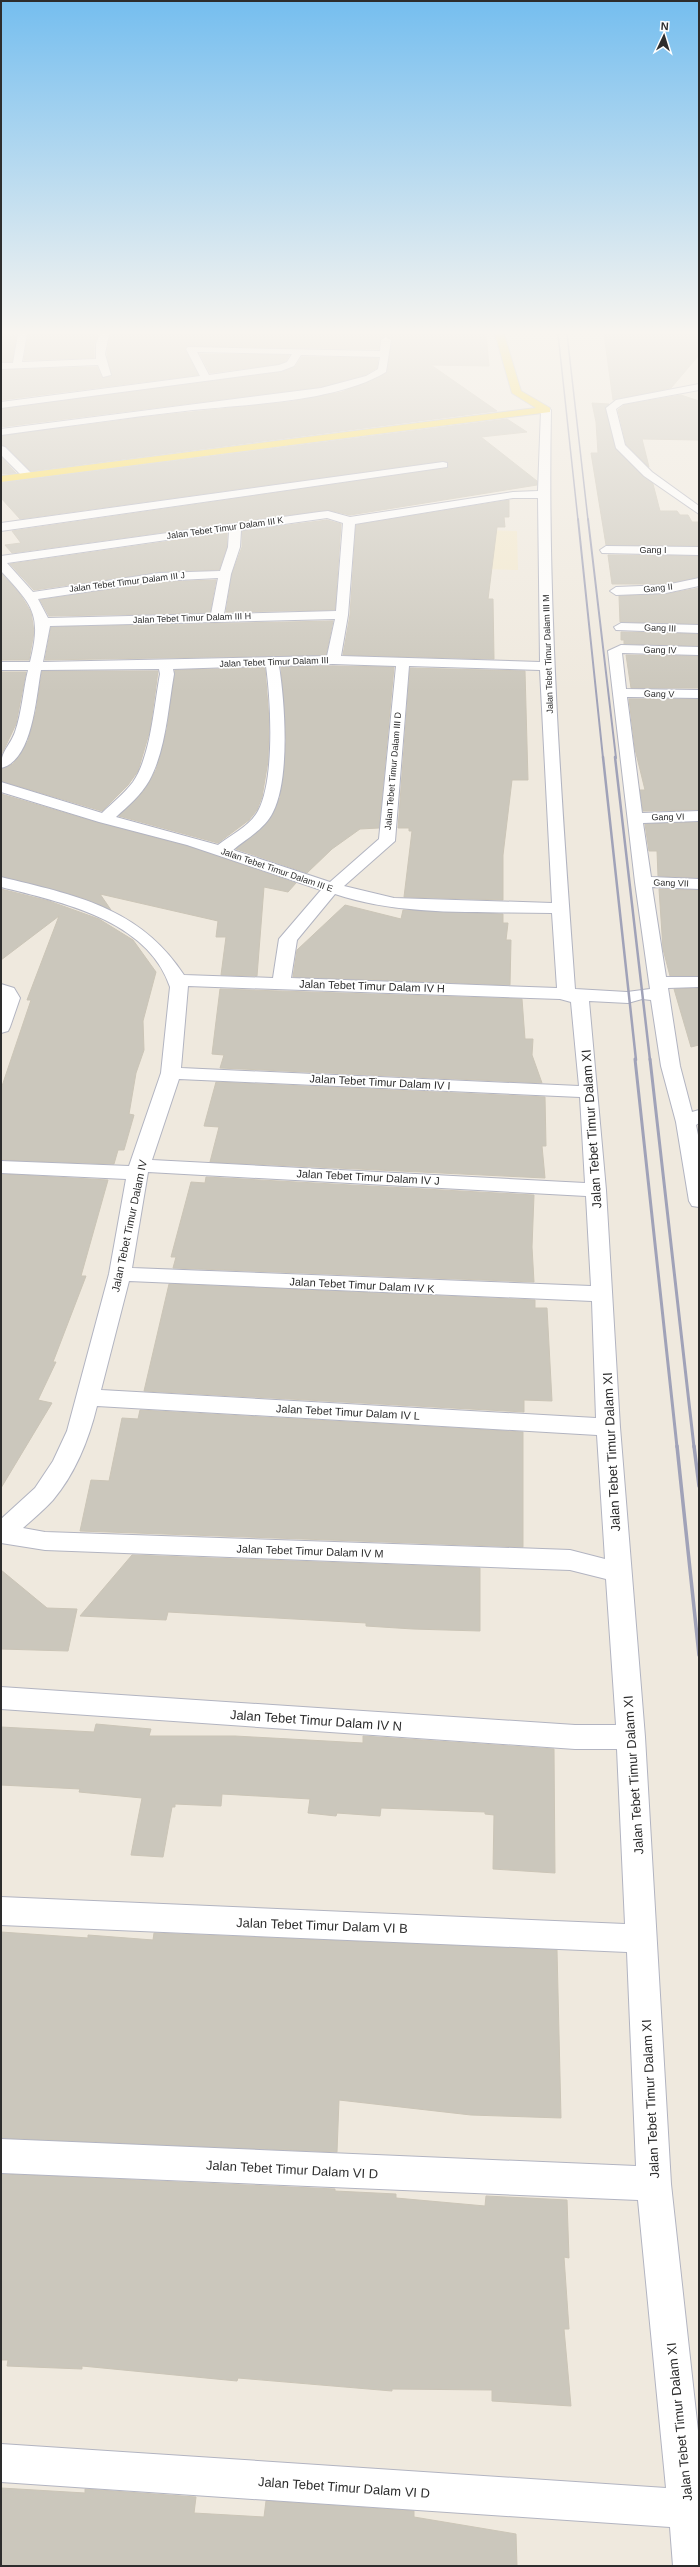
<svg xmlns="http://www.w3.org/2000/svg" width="700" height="2567" viewBox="0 0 700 2567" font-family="Arial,sans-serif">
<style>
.education{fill:#f2e8cd}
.building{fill:#cbc7bc;stroke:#cbc5b7}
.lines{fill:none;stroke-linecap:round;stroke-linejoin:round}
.minor-casing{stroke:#b2b4c1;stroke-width:2}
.major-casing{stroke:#c8c8c8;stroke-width:2}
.minor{fill:#fff;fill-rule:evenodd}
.major{fill:#fdde56;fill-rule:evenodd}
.rail-far4{stroke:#a0a2b8;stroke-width:1.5}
.rail-far3{stroke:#a0a2b8;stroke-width:2}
.rail-far2{stroke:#a0a2b8;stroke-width:2.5}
.rail-far1{stroke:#a0a2b8;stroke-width:3}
.rail{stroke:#a0a2b8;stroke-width:3.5}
.labels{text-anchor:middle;stroke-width:3.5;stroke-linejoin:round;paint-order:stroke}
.far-street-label{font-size:9px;fill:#2d2d2d;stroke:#fff}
.street-label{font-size:11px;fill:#2d2d2d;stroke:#fff}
.near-street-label{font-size:13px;fill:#2d2d2d;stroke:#fff}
</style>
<rect width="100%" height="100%" fill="#efe9de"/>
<polygon class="education" points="365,527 517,531 518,570 359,566"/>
<g class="building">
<polygon points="34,334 98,334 94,344 94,358 24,360 28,335"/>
<polygon points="110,334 486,334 489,366 431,365 497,411 31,471 6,446 1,445 1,436 162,415 289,402 342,392 387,373 392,340 387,336 380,339 379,349 188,346 185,350 198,375 1,400 1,370 97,367 102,378 111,376 107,354"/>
<polygon points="604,334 699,334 699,355 671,388 613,400"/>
<polygon points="1,335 16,335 12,362 1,362"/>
<polygon points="200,354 289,355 286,361 279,364 210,373"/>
<polygon points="302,357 378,358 377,368 365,375 321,387 1,427 1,409 281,372 295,367"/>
<polygon points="681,395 699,401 699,440 642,439 649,467 626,444 618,410 624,405"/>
<polygon points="592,403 609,404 605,408 615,448 653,484 660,511 677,511 680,515 688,515 692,522 699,522 699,546 606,545 591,453 598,453 596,422"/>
<polygon points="507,419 527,432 481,437 537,481 537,485 350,515 328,510 319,511 12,553 5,545 21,543 12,531 447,468 448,463 443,461 20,519 1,498 1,483"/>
<polygon points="1,457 16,473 1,474"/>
<polygon points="509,500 509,517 504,517 505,527 497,527 488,599 493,599 494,659 343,655 350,615 356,525"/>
<polygon points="327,520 341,524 335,610 226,612 232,574 242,547 242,531"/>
<polygon points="227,533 227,547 219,570 159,572 34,590 10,564"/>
<polygon points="608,555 699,556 699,577 666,584 612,584"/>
<polygon points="1,573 20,594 31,612 34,632 29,660 1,660"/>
<polygon points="216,580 210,613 49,616 40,600 159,582"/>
<polygon points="699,588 699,624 620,622 619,596 666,594"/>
<polygon points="333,621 326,655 45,660 51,627"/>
<polygon points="621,632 699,634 699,646 624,644 624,640 621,640"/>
<polygon points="626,655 699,656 699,688 631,688"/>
<polygon points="333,666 394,667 379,828 360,829 332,849 307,873 236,849 266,824 280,798 286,741 281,667"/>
<polygon points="265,668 269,720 268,761 262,797 257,810 249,820 218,843 119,816 143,792 156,770 167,729 175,670"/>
<polygon points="410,668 525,671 528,780 512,780 503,855 503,900 404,897 412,831 409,831 409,828 398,828"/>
<polygon points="42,671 158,671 150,730 138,771 128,785 102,811 1,781 1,769 13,764 28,741 36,711"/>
<polygon points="1,672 26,672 16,724 1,756"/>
<polygon points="629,699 699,699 699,810 643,811 640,790 645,790 635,749"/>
<polygon points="1,794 99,823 187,846 296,883 288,892 264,887 257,976 221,975 226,937 216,937 218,921 100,894 111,910 80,897 1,876"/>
<polygon points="699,822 699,878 658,876 657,851 649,851 645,824"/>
<polygon points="1,889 49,901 99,919 133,940 156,972 143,1021 144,1050 136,1073 129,1114 134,1115 124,1150 118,1150 114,1164 1,1160 1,1089 31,1000 27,1000 59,916 1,960"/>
<polygon points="659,889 699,890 699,976 670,976 663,949"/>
<polygon points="345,905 401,919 403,910 503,914 503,923 508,923 506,940 511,940 510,985 293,977 297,950"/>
<polygon points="699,988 699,1045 691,1047 674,989"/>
<polygon points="220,989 522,999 525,1039 533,1039 532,1055 542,1083 220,1068 224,1055 212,1054"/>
<polygon points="216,1082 545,1097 546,1146 542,1146 545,1178 210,1162 219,1127 204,1126"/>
<polygon points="1,1174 108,1180 81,1276 86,1276 53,1362 56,1362 38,1400 52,1403 1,1488"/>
<polygon points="206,1177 534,1195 532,1247 534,1282 173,1268 176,1257 171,1257 191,1182 205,1183"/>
<polygon points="169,1284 535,1300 535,1308 547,1308 552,1401 524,1400 524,1412 144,1391"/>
<polygon points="140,1410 523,1432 523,1547 80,1531 91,1480 109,1481 122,1418 138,1419"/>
<polygon points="132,1555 480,1568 480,1631 413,1629 366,1626 366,1623 168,1612 166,1620 80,1616"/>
<polygon points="1,1570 47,1608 77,1609 68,1651 1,1649"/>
<polygon points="96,1724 151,1729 149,1736 235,1736 363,1743 363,1736 554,1749 555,1873 493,1869 494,1815 485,1814 485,1812 381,1808 380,1816 337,1813 336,1816 308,1813 310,1799 222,1794 221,1806 175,1804 175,1807 172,1807 163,1857 131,1855 142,1798 79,1792 80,1789 1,1785 1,1727 94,1732"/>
<polygon points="1,1932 88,1938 88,1935 153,1940 154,1933 557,1950 561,2118 471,2115 339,2100 337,2152 1,2138"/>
<polygon points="1,2174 335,2189 335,2191 396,2194 396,2198 485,2206 486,2196 567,2200 569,2258 564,2257 569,2329 564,2329 571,2406 492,2401 492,2390 392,2389 392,2391 238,2378 237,2381 82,2366 82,2369 7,2366 8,2360 1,2360"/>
<polygon points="1,2488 85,2493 85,2489 196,2497 194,2513 264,2517 266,2501 414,2511 414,2517 516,2534 517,2566 1,2566"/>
</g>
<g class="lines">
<defs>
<g id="minor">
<polygon points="18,334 27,334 22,362 96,359 96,344 100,334 109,334 105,354 111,375 103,377 98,365 1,369 1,363 13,363"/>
<path d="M386,337l5,3 -5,32c-51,31 -142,32 -201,39 -62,7 -123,16 -184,24v-6l320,-41 45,-12 12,-7 2,-12 -79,-2 -7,11 -13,5 -280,37v-6l199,-26 -14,-27 2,-2 192,4 1,-11zM197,352l95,2 -5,8 -8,3 -70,10z"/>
<polygon points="699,384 699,390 623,404 616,409 625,445 652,472 699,506 699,514 644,476 616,448 606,408 616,400"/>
<path d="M546,407l5,3c-4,194 10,386 24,579l52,3 23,-3 -15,-107 -27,-231 13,-6 78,2v8l-77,-2 4,36 73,1v8l-72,-1 15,116 57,-2v10l-56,2 8,54 48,2v10l-47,-2 14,90h33v10l-31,1 12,78 12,46 7,-2v13l-3,2 3,15v67l-7,-1 -3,-5 -13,-79 -15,-56 -10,-66 -9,-1 -14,4 -39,-2 17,189 14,237 25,310 26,447 28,256v126h-26l-3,-39 -669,-45v-38l665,44 -28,-288 -637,-27v-34l635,27 -9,-214 -626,-27v-28l624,27 -8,-175h-42l-574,-40v-22l574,38h41l-10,-146 -36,-9 -525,-20 -44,-7v-24l34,-31 18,-27 14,-30 42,-157 17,-95 -125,-6v-12l128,5 32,-93 9,-86c-22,-67 -109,-85 -169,-100v-10c73,18 139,30 183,98l89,3 6,-39 42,-49 -134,-45 -88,-23 -98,-30v-10l101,31c10,-10 22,-19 31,-31 18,-26 21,-77 27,-108l-1,-5 -118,1c-5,26 -8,91 -40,98 0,-18 8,-20 14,-36 7,-20 8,-42 13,-62h-27v-8h29c12,-48 3,-56 -29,-91v-15l318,-44 9,-1 22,6 163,-25 25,-1 3,-81zM513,498h25l2,164 -199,-6 7,-41 7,-91zM327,518l16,5 -7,88 -112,3 7,-40 9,-27 1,-17zM229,531l-1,16 -8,24 -61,2 -126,19 -26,-29zM218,578l-7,36 -163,4 -10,-19 121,-18zM335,619l-8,37 -284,6 7,-36zM333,664l63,2 -17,173 -49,43 -97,-32c13,-11 32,-21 40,-38 17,-33 12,-109 6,-146zM266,666c5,36 9,114 -8,145 -8,15 -27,24 -40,34l-102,-28c12,-11 25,-22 33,-36 17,-31 19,-73 25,-107l-1,-5zM409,666l131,4 12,233 -158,-5 -50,-12 51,-45zM335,894c68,23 147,17 217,19l5,75 -266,-10 6,-38zM188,986l372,13 11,3 8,84 -398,-18zM179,1079l401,18 5,86 -433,-23zM148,1172l438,24 5,90 -459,-18zM129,1281l463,20 4,117 -495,-28zM97,1406l500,29 8,124 -35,-9 -525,-18 -22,-4c10,-9 21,-18 30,-28 22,-26 36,-61 44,-94z"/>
<polygon points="1,446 5,447 31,473 31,477 23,477 1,455"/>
<polygon points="443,462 447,463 447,467 1,531 1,523"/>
<polygon points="606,546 699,547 699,555 602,553 600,550"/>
<polygon points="699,578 699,586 666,593 616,595 610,591 616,587 666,585"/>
<polygon points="621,623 699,625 699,633 616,630 614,627"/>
<polygon points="1,984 14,988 20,998 10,1027 8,1031 1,1033"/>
</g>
<polygon id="major" points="495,334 504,334 521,391 550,408 550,412 1,482 1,476 536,408 512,393"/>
</defs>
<use href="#minor" class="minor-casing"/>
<use href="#major" class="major-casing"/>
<use href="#minor" class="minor"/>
<use href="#major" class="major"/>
<g class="rail-far4">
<polyline points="558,334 578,520"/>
<polyline points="567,334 588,520"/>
</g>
<g class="rail-far3">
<polyline points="578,519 603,758"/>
<polyline points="588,519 616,758"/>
</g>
<g class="rail-far2">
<polyline points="603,757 636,1060"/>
<polyline points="615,757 650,1060"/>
</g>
<g class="rail-far1">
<polyline points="635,1059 677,1447"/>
<polyline points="650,1059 694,1447"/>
</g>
<g class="rail">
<polyline points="677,1446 699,1655"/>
<polyline points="694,1446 699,1486"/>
</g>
</g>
<linearGradient id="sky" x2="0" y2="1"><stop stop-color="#75beef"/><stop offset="0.48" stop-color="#f8f5f0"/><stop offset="1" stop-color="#f8f5f0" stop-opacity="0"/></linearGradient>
<rect width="700" height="693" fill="url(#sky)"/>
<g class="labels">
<g class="far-street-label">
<text transform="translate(225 528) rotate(-8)" y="3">Jalan Tebet Timur Dalam III K</text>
<text x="653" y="553">Gang I</text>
<text transform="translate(127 582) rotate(-7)" y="3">Jalan Tebet Timur Dalam III J</text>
<text transform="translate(658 588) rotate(-6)" y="3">Gang II</text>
<text transform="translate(192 618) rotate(-2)" y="3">Jalan Tebet Timur Dalam III H</text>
<text transform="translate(660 628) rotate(2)" y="3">Gang III</text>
<text transform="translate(660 650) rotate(1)" y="3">Gang IV</text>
<text transform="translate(548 654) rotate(-92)" y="3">Jalan Tebet Timur Dalam III M</text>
<text transform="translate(274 662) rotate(-2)" y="3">Jalan Tebet Timur Dalam III</text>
<text transform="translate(659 694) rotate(2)" y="3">Gang V</text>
<text transform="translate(393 771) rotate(-85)" y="3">Jalan Tebet Timur Dalam III D</text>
<text transform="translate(668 817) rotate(-1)" y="3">Gang VI</text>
<text transform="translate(277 870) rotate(19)" y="3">Jalan Tebet Timur Dalam III E</text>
<text transform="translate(671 883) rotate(2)" y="3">Gang VII</text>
</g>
<g class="street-label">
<text transform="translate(372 986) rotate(2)" y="4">Jalan Tebet Timur Dalam IV H</text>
<text transform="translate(380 1082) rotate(3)" y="4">Jalan Tebet Timur Dalam IV I</text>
<text transform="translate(368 1177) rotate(3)" y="4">Jalan Tebet Timur Dalam IV J</text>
<text transform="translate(129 1226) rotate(-78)" y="4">Jalan Tebet Timur Dalam IV</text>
<text transform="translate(362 1285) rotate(3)" y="4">Jalan Tebet Timur Dalam IV K</text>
<text transform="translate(348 1412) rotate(3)" y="4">Jalan Tebet Timur Dalam IV L</text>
<text transform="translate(310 1551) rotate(2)" y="4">Jalan Tebet Timur Dalam IV M</text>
</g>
<g class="near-street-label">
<text transform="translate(591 1129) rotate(-94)" y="5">Jalan Tebet Timur Dalam XI</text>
<text transform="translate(611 1452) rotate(-93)" y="5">Jalan Tebet Timur Dalam XI</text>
<text transform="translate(316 1720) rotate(4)" y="5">Jalan Tebet Timur Dalam IV N</text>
<text transform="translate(633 1775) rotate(-94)" y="5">Jalan Tebet Timur Dalam XI</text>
<text transform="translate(322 1925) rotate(2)" y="5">Jalan Tebet Timur Dalam VI B</text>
<text transform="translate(650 2099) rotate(-93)" y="5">Jalan Tebet Timur Dalam XI</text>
<text transform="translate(292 2169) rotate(3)" y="5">Jalan Tebet Timur Dalam VI D</text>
<text transform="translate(679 2422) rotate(-96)" y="5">Jalan Tebet Timur Dalam XI</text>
<text transform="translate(344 2487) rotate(4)" y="5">Jalan Tebet Timur Dalam VI D</text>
</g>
</g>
<rect width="700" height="2567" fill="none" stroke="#2d2d2d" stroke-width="4"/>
<g transform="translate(664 36) rotate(4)" stroke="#ffffff" stroke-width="3" paint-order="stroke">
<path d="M0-3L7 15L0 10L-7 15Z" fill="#2d2d2d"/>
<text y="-6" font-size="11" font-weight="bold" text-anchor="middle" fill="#2d2d2d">N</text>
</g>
</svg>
